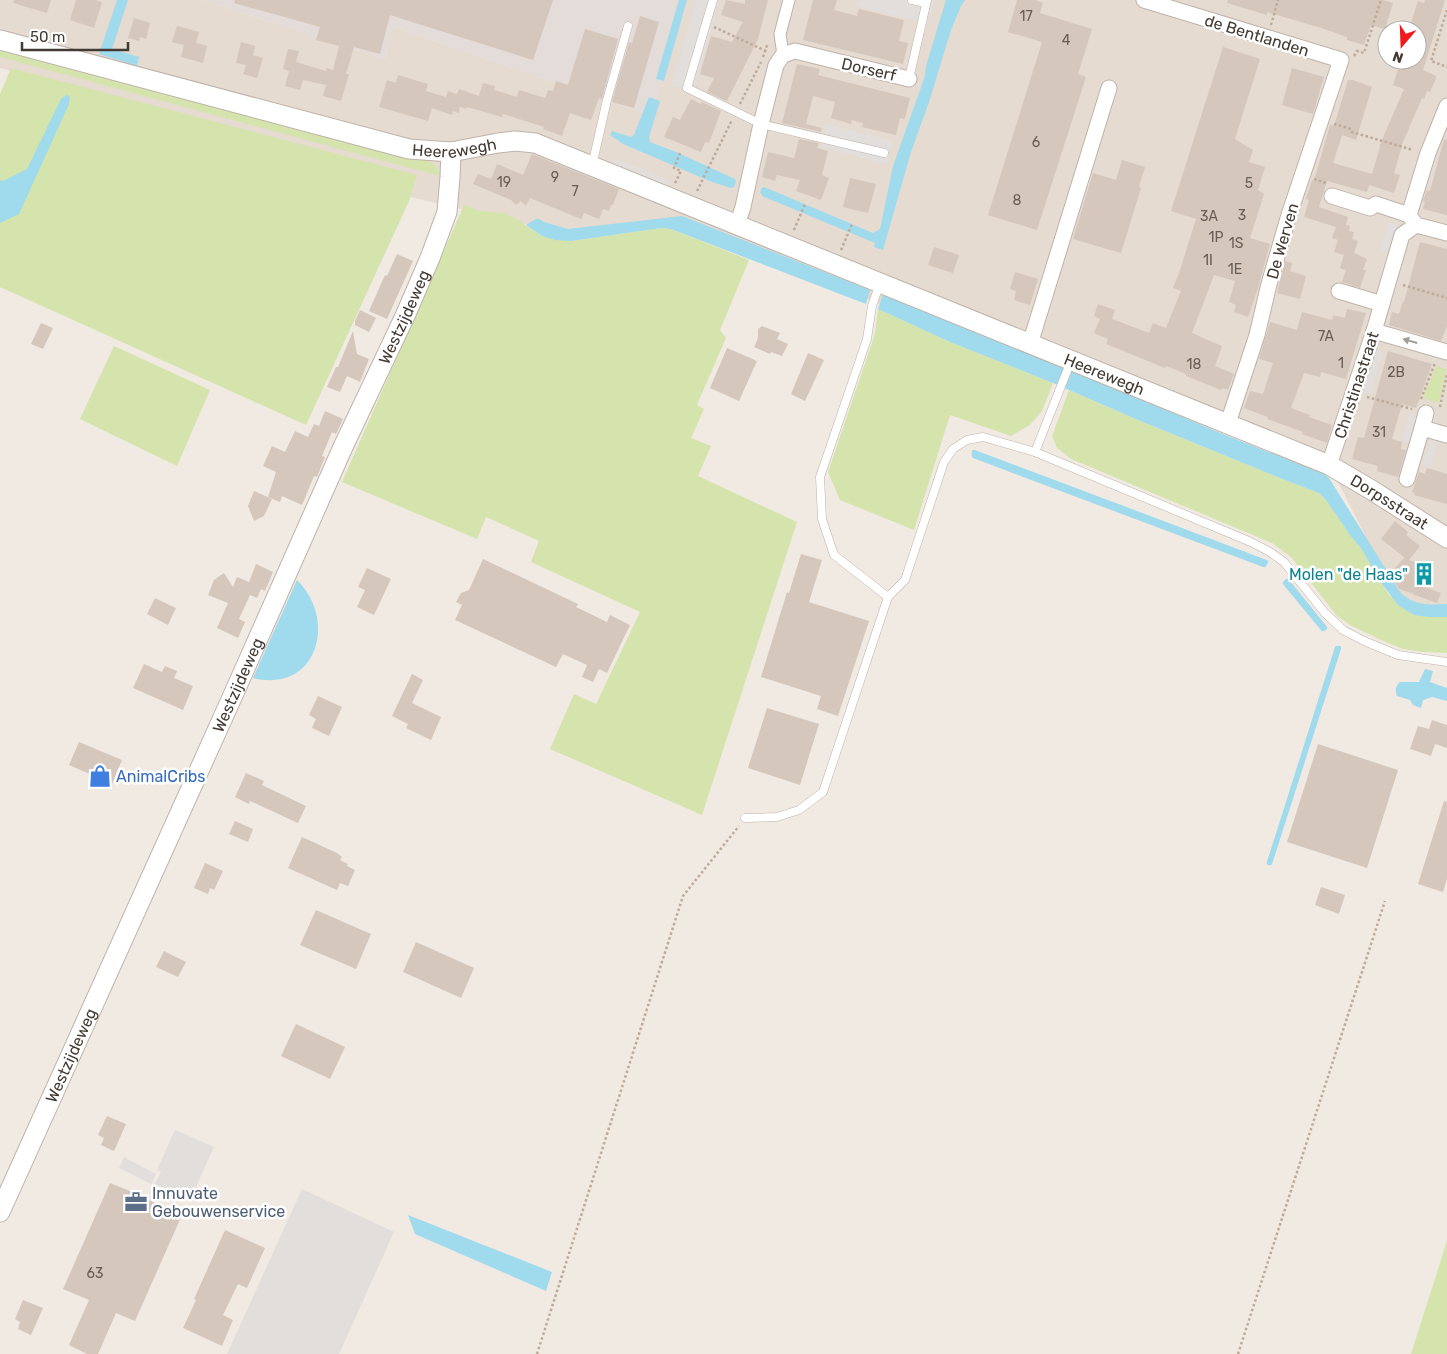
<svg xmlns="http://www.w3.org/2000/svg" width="1447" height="1354" viewBox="0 0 1447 1354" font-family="Rubik,sans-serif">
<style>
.residential{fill:#e5dbd1;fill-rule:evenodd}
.industrial{fill:#e3dcd8}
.green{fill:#d4e4ac}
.parking{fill:#e1dedb}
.water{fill:#a0daed}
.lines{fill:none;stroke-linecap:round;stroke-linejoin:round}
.stream{stroke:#a0daed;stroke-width:4.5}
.building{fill:#d5c7bc}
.service-casing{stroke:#bfb3a9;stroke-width:9}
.pedestrian-casing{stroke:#bfb3a9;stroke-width:13}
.minor-casing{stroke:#bfb3a9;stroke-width:17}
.tertiary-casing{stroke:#bfb3a9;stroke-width:21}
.path{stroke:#bdaa98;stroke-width:2.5;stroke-dasharray:2.5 2.5;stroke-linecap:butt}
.service{stroke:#fff;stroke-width:8}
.pedestrian{stroke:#fff;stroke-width:11}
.minor{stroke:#fff;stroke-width:15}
.tertiary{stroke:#fff;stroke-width:19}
.oneway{fill:#a09c99}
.labels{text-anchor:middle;stroke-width:5;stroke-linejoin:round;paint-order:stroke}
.number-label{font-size:14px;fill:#675d55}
.street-label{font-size:16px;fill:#423a33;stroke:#fff}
.culture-label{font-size:16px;fill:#0d838f;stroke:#fff;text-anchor:end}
.shop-label{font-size:16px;fill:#366cbe;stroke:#fff;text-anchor:start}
.service-label{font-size:16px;fill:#4e5e75;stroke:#fff;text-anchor:start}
</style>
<rect width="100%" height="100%" fill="#f1eae3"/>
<path class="residential" d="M0,0h202l183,59 9,-32 257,89 33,-116h763v648l-20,-20 1,-11 -32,-20 -71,-141 -264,-111 -14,25 -293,-116 -78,-33 -121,13 -17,-7 -132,-31 5,-19 -411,-109zM1387,30h30v30h-30z"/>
<polygon class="industrial" points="202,0 684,0 651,116 394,27 385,59"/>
<g class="green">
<polygon points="0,48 425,159 436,166 440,176 0,57"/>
<polygon points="11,68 417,175 410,199 306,425 0,287 0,94"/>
<polygon points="464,205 480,211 503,213 515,218 542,236 571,241 661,228 671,229 749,260 720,330 726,338 697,405 704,409 691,438 711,446 698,476 797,522 702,815 550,749 574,694 596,704 640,612 531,562 539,541 486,517 477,539 342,482"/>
<polygon points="878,309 950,342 1053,383 1042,411 1030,425 1011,436 950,415 914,530 840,500 828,472 875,334"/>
<polygon points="114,346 210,390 177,466 80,419"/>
<polygon points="1436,366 1446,369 1439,403 1423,398"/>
<polygon points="1069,390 1138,420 1285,480 1319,493 1326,500 1352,538 1361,548 1379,580 1390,596 1428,617 1447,617 1447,653 1424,652 1403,649 1383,641 1350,625 1337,616 1291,557 1272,543 1071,459 1057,448 1052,436"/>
<polygon points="1447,1241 1447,1354 1411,1354"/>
</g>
<g class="parking">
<polygon points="696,0 719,0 696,83 681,88 671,86"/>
<polygon points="858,0 935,0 928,24 855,6"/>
<polygon points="827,125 893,141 887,164 821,147"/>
<polygon points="615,158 672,181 668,190 612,166"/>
<polygon points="1388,222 1398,225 1389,253 1379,250"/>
<polygon points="1374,349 1383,351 1371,395 1361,392"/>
<polygon points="1410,412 1418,415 1410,443 1402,440"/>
<polygon points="1431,437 1439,439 1431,468 1422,465"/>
<polygon points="175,1130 214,1147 190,1200 155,1184 161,1172 157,1170"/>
<polygon points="124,1157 156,1174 151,1184 119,1168"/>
<polygon points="302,1189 394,1232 339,1354 227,1354"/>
</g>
<g class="water">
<polygon points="117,0 128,0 112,49 139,57 137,66 99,54"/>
<polygon points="679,0 687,0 664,81 656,79"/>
<polygon points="946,0 965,0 961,6 951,30 929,102 911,152 883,250 874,247 875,243 762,196 760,192 762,188 764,187 873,233 880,229 893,166 925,76 926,66"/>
<polygon points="67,95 70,97 69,104 19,214 0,223 0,180 3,181 27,169 61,99"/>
<polygon points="649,97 660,101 649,137 650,142 676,152 735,179 736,182 734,187 731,188 712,182 623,144 610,135 612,131 631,137 634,135"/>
<polygon points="682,216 870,290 866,304 671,229 661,228 571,241 555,240 542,236 526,225 536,219 539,219 544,222 568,229"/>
<path d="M883,294l141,56 199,84 101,40 5,4 71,114c13,14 30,13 47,12v13h-19l-14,-2 -16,-10 -19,-25 -18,-32 -9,-10 -26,-38 -7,-7 -34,-13 -147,-60 -85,-37 -103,-41 -72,-33z"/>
<path d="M297,580c41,40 20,114 -44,98z"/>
<path d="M1425,669l8,2 -3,11 17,6v13l-15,-4 -9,3 -2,8 -8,-3 -3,-5 -13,-4c-2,-6 -2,-9 3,-14h19z"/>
<polygon points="408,1215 552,1272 546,1291 415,1234"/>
</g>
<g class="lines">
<g class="stream">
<polygon points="974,452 1266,562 1264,565 974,456"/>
<polygon points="1287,581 1325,628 1323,629 1285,583"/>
<polygon points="1337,648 1339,648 1270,863 1269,863"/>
</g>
</g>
<g class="building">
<polygon points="14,0 51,0 47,13 13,3"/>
<polygon points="76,0 95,0 102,2 94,28 70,20"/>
<polygon points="235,0 553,0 533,60 390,15 380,54 354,47 346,74 349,74 341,101 323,96 326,85 303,80 300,90 285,86 289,71 283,69 288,49 299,51 296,62 326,71 327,68 333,70 339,46 316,40 320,27 234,3"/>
<polygon points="726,0 745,4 745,0 768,0 758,39 727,101 707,92 714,78 700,74 711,36 732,42 743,22 721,15"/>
<polygon points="813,0 837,0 834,10 857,16 859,9 904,20 899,41 908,43 903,64 803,40"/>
<polygon points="1017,0 1035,0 1043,3 1040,13 1092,29 1078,74 1086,77 1037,230 988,215 1042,42 1008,32"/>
<polygon points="1228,0 1383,0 1393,3 1385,29 1371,25 1364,45 1347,40 1347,37 1321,28 1267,12 1267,15 1227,3"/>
<polygon points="1425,0 1445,0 1423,70 1436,76 1436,78 1430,92 1427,91 1424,99 1422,98 1403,142 1394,173 1400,175 1394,193 1369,185 1367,192 1327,181 1319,207 1348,217 1346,225 1350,226 1349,231 1354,232 1352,239 1358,241 1354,253 1367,259 1363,270 1366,270 1360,288 1342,282 1346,270 1340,268 1344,255 1334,252 1338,240 1332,238 1336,227 1304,217 1309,200 1306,199 1312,180 1314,181 1330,125 1334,126 1348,80 1353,80 1372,87 1356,140 1342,135 1333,163 1372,174 1380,147 1379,147 1404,89 1393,85 1401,60 1417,60 1417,30 1409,29 1418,1 1424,3"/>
<polygon points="640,16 659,22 634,108 612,102 629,42 632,43"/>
<polygon points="134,18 150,23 146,39 140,37 139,41 128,38"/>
<polygon points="177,26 199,32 196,43 207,46 203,63 181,57 184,45 172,42"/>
<polygon points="585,29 618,39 602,99 599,98 591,120 570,113 562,136 543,129 544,127 503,114 502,117 467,107 466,109 460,107 459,113 453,111 452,115 432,108 428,121 379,107 387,80 396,83 398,75 428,84 426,91 446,97 448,91 457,94 459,89 479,96 483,83 495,86 494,90 517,97 519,90 545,98 548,90 553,91 556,81 568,85"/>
<polygon points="241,42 255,46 253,55 263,58 257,78 243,74 246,65 236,63"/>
<polygon points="1223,47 1260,59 1235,139 1253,150 1249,162 1265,167 1258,190 1264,194 1250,238 1270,244 1258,288 1248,317 1234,312 1236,305 1229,302 1235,281 1214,275 1192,333 1222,346 1215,366 1234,374 1228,390 1222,388 1221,390 1186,376 1186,374 1166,366 1165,368 1106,344 1108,339 1094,333 1100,319 1094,316 1098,304 1115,310 1112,319 1149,333 1153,323 1166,328 1181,291 1173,288 1180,270 1196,219 1171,211"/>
<polygon points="797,64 820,69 818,75 910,98 905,119 900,118 896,135 862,127 863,123 852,120 851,124 831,118 835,102 813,96 806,124 822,128 821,132 782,123"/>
<polygon points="1292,68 1324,77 1313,114 1282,105"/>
<polygon points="691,99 701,104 702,102 721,111 709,143 705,142 701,152 664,137 673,117 680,120"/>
<polygon points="799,139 819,143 817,148 828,151 822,175 829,178 821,200 796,191 800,180 777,175 775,181 762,177 768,152 794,158"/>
<polygon points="1444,139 1447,140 1447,215 1423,209 1425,202 1423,201 1427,190 1430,191"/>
<polygon points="532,154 619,189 613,205 611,205 609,211 603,209 599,219 584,213 581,219 530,198 526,206 521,201 516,205 511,200 473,184 478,174 491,179 497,164 523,175"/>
<polygon points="1122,160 1145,167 1139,187 1141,188 1121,253 1073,239 1093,173 1116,180"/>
<polygon points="850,178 876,184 868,213 843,207"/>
<polygon points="1420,242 1447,249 1447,326 1441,341 1389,325 1392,312 1399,314 1403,301 1404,302"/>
<polygon points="934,247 959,255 953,273 928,265"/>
<polygon points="397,254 413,261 387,319 369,311 385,275 387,276"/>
<polygon points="1285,261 1292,263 1290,271 1306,276 1300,299 1277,293"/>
<polygon points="1015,272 1038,279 1030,305 1014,300 1016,291 1010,289"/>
<polygon points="1347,309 1366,313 1346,379 1321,372 1320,377 1304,373 1291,408 1310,415 1309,417 1332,425 1327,443 1302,434 1303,432 1267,419 1268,417 1244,408 1250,391 1263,394 1273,363 1259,359 1270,322 1297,330 1302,312 1332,320 1333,315 1345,318"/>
<polygon points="360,310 376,318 369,332 355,325 355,321"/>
<polygon points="41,323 53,328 43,349 31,344"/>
<polygon points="762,326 780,333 777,339 788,344 782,356 771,352 770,354 754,347 758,338 758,329"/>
<polygon points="353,331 357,354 369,359 360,382 347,376 340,392 327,387 336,367 338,367"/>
<polygon points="727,348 757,361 739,401 710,388"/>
<polygon points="1388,351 1432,364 1416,408 1402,404 1392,439 1402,442 1401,449 1406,450 1398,477 1377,471 1378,466 1352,459 1358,437 1364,438"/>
<polygon points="808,353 824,360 805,401 791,394"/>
<polygon points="325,411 343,419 336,434 332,432 322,456 325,457 317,477 314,476 302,505 282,496 280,502 268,497 276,472 263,466 272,446 285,452 295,431 308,437 314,424 319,426"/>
<polygon points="1427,468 1447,474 1447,504 1414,495 1415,493 1412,492 1419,472 1425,474"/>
<polygon points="254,491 272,499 264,516 254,521 248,506"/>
<polygon points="1395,521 1408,532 1406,535 1420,546 1409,560 1427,566 1433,569 1429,579 1421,586 1441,593 1437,603 1412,594 1413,592 1411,593 1399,589 1395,581 1403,574 1395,568 1404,558 1405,558 1381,539"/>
<polygon points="801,554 822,560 809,602 869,621 838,716 817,709 821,696 761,677 787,592 789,593"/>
<polygon points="483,559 578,604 576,607 607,622 610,615 630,625 607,673 599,669 593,682 582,677 587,665 563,654 556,667 455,620 462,605 456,602 461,593 469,590"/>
<polygon points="256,564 273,572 265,591 261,589 257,598 250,595 239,619 245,622 238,638 217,628 228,603 208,595 214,580 224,573 233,587 237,577 249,582"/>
<polygon points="367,568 391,579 374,615 357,607 365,590 358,587"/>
<polygon points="155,598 176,608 168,625 147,614"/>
<polygon points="144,664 162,672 165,666 177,671 174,678 193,686 183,710 133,688"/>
<polygon points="412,674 423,680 412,703 441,717 431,740 406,728 408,724 392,716"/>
<polygon points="318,696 342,707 329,736 312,728 316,719 309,715"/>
<polygon points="767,708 819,724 800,785 748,768"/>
<polygon points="1432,720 1447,725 1447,748 1435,744 1431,756 1410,749 1418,726 1429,729"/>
<polygon points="79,742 122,760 112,784 69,765"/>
<polygon points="1318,744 1398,770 1367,868 1287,842"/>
<polygon points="246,773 264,781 262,785 306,806 298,823 250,801 249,804 235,797"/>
<polygon points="1444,801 1447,802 1447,879 1443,892 1418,884"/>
<polygon points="235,821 253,829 248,842 229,834"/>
<polygon points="302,837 337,853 342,857 340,860 348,864 347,866 355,870 348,886 340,883 337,890 288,868"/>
<polygon points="205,863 223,871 214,890 210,888 208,894 194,888"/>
<polygon points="1321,887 1345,895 1339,914 1315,905"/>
<polygon points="316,910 371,934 356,969 300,945"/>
<polygon points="416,942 474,968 461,998 403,972"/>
<polygon points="164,951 186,962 178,977 156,967"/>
<polygon points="296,1024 345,1047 330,1079 281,1056"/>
<polygon points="107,1116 126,1124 114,1151 101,1145 104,1138 98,1135"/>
<polygon points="110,1183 135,1193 141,1192 142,1197 182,1215 135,1321 116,1313 98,1354 87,1354 69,1345 89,1300 63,1289"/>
<polygon points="225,1230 265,1248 247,1288 238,1284 223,1315 233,1320 222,1346 183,1328 196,1300 194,1299"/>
<polygon points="23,1300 43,1308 31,1335 18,1329 20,1322 15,1319"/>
</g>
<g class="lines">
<defs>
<g id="service">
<polyline points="713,0 687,88 761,124 884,153"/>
<polyline points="912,0 926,3"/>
<polyline points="909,79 927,0"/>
<polyline points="592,166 607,100 628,26"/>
<polyline points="880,283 872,306 867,339 820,477 822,519 834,555 888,597"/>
<polyline points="1035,452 1071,361"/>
<polyline points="745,818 777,817 799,810 823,792 888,597 905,580 944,462 953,449 967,440 983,437 1035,452 1251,542 1270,552 1284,562 1325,613 1343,630 1364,641 1398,655 1447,662"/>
</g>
<polyline id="pedestrian" points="783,55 780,34 789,0"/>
<g id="minor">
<polyline points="1144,0 1341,60 1289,215 1269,284 1257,335 1228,423"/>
<polyline points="1332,196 1370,208 1376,204 1409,215"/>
<polyline points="737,225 743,207 761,124 776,65 783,55 795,51 909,79"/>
<polyline points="1416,225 1447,233"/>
<polyline points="1339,291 1382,304"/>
<polyline points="1374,331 1447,352"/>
<polyline points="1030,344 1109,88"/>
<polyline points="1422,428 1426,413"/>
<polyline points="1329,465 1374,331 1402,235 1416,225 1409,215 1428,153 1447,106"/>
<polyline points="1407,479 1422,428 1447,435"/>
</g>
<g id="tertiary">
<path id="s1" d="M0,40l409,109 42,3 47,-9 17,-2 20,2 794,322 41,24 77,49"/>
<path id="s2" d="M0,1212l234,-519 109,-246 62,-131 25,-58 17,-46 3,-35 1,-25"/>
</g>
</defs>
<use href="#service" class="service-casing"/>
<use href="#pedestrian" class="pedestrian-casing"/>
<use href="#minor" class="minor-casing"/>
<use href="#tertiary" class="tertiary-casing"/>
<g class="path">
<polyline points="1447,10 1431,61 1447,67"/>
<polyline points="1271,25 1278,0"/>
<polyline points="714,27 766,51"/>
<polyline points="1354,56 1357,51 1364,53 1381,0"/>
<polyline points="763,57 768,43"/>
<polyline points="740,104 761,62"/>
<polyline points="1334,124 1351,129 1352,132 1413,150"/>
<polyline points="1314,179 1326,183"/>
<polyline points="675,183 681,171 674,168 680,153"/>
<polyline points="697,191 732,120"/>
<polyline points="794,230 805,204"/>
<polyline points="841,250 852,224"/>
<polyline points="1403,285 1447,298"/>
<polyline points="1367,397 1412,409"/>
<polyline points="1421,399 1435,363"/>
<polyline points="1440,407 1447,374"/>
<polyline points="537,1354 683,896 739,826"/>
<polyline points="1238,1354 1385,901"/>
</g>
<use href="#service" class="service"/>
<use href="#pedestrian" class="pedestrian"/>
<use href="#minor" class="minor"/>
<use href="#tertiary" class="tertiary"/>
</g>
<defs><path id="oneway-solid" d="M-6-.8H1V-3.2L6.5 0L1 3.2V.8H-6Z" transform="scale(1.25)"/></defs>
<use class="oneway" href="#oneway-solid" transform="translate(1410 341) rotate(-164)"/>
<defs>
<symbol id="building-bare" viewBox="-9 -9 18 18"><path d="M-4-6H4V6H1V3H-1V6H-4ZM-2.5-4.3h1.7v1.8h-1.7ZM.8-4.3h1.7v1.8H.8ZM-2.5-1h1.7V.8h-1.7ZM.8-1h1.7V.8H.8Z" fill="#0f9aa8" stroke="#fff" stroke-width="2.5" paint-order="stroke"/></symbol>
<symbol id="shop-bare" viewBox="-9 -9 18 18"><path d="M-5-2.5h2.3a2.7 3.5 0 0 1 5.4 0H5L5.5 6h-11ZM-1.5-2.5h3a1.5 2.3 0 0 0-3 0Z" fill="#3f7fe0" stroke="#fff" stroke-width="2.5" paint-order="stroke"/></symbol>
<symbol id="office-bare" viewBox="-9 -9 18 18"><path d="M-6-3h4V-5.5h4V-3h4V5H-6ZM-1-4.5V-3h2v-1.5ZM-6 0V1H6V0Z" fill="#5c6f8a" stroke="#fff" stroke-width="2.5" paint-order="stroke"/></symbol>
</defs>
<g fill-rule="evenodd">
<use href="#building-bare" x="1408" y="558" width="32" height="32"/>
<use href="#shop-bare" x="84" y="760" width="32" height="32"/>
<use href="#office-bare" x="120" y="1186" width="32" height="32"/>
</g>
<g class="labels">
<g class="number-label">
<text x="1026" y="21">17</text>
<text x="1066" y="45">4</text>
<text x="1036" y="147">6</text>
<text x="555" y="182">9</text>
<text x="504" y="187">19</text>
<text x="1249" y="188">5</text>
<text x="575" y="196">7</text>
<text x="1017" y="205">8</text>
<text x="1242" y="220">3</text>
<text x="1209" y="221">3A</text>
<text x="1216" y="242">1P</text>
<text x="1236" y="248">1S</text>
<text x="1208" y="265">1I</text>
<text x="1235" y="274">1E</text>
<text x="1326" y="341">7A</text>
<text x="1341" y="368">1</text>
<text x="1194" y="369">18</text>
<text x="1396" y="377">2B</text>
<text x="1379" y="437">31</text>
<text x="95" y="1278">63</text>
</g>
<g class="street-label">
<text transform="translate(1257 35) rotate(17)" y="6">de Bentlanden</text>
<text transform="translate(869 69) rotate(13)" y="6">Dorserf</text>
<text dy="6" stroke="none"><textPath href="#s1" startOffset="469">Heerewegh</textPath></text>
<text transform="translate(1282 241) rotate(-74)" y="6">De Werven</text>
<text dy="6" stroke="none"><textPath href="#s2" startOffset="982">Westzijdeweg</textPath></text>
<text dy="6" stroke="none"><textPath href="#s1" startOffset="1165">Heerewegh</textPath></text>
<text transform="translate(1356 385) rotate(-72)" y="6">Christinastraat</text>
<text dy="6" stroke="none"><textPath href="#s1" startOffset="1478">Dorpsstraat</textPath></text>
<text dy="6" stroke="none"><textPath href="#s2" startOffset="578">Westzijdeweg</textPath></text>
<text dy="6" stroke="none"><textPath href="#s2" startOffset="172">Westzijdeweg</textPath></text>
</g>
<g class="culture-label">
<text x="1408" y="580">Molen "de Haas"</text>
</g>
<g class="shop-label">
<text x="116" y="782">AnimalCribs</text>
</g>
<g class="service-label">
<text x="152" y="1199">Innuvate<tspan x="152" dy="18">Gebouwenservice</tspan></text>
</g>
</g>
<g transform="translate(1402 45) rotate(199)"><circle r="24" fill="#ffffff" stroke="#b3b0ad"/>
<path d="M0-4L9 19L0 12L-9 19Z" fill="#f2191d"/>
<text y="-8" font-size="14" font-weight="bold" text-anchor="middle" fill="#423a33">N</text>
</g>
<path d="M22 42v8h106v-8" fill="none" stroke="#423a33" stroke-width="2.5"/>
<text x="30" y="42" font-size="15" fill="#423a33" stroke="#ffffff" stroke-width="4" paint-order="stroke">50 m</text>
</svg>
